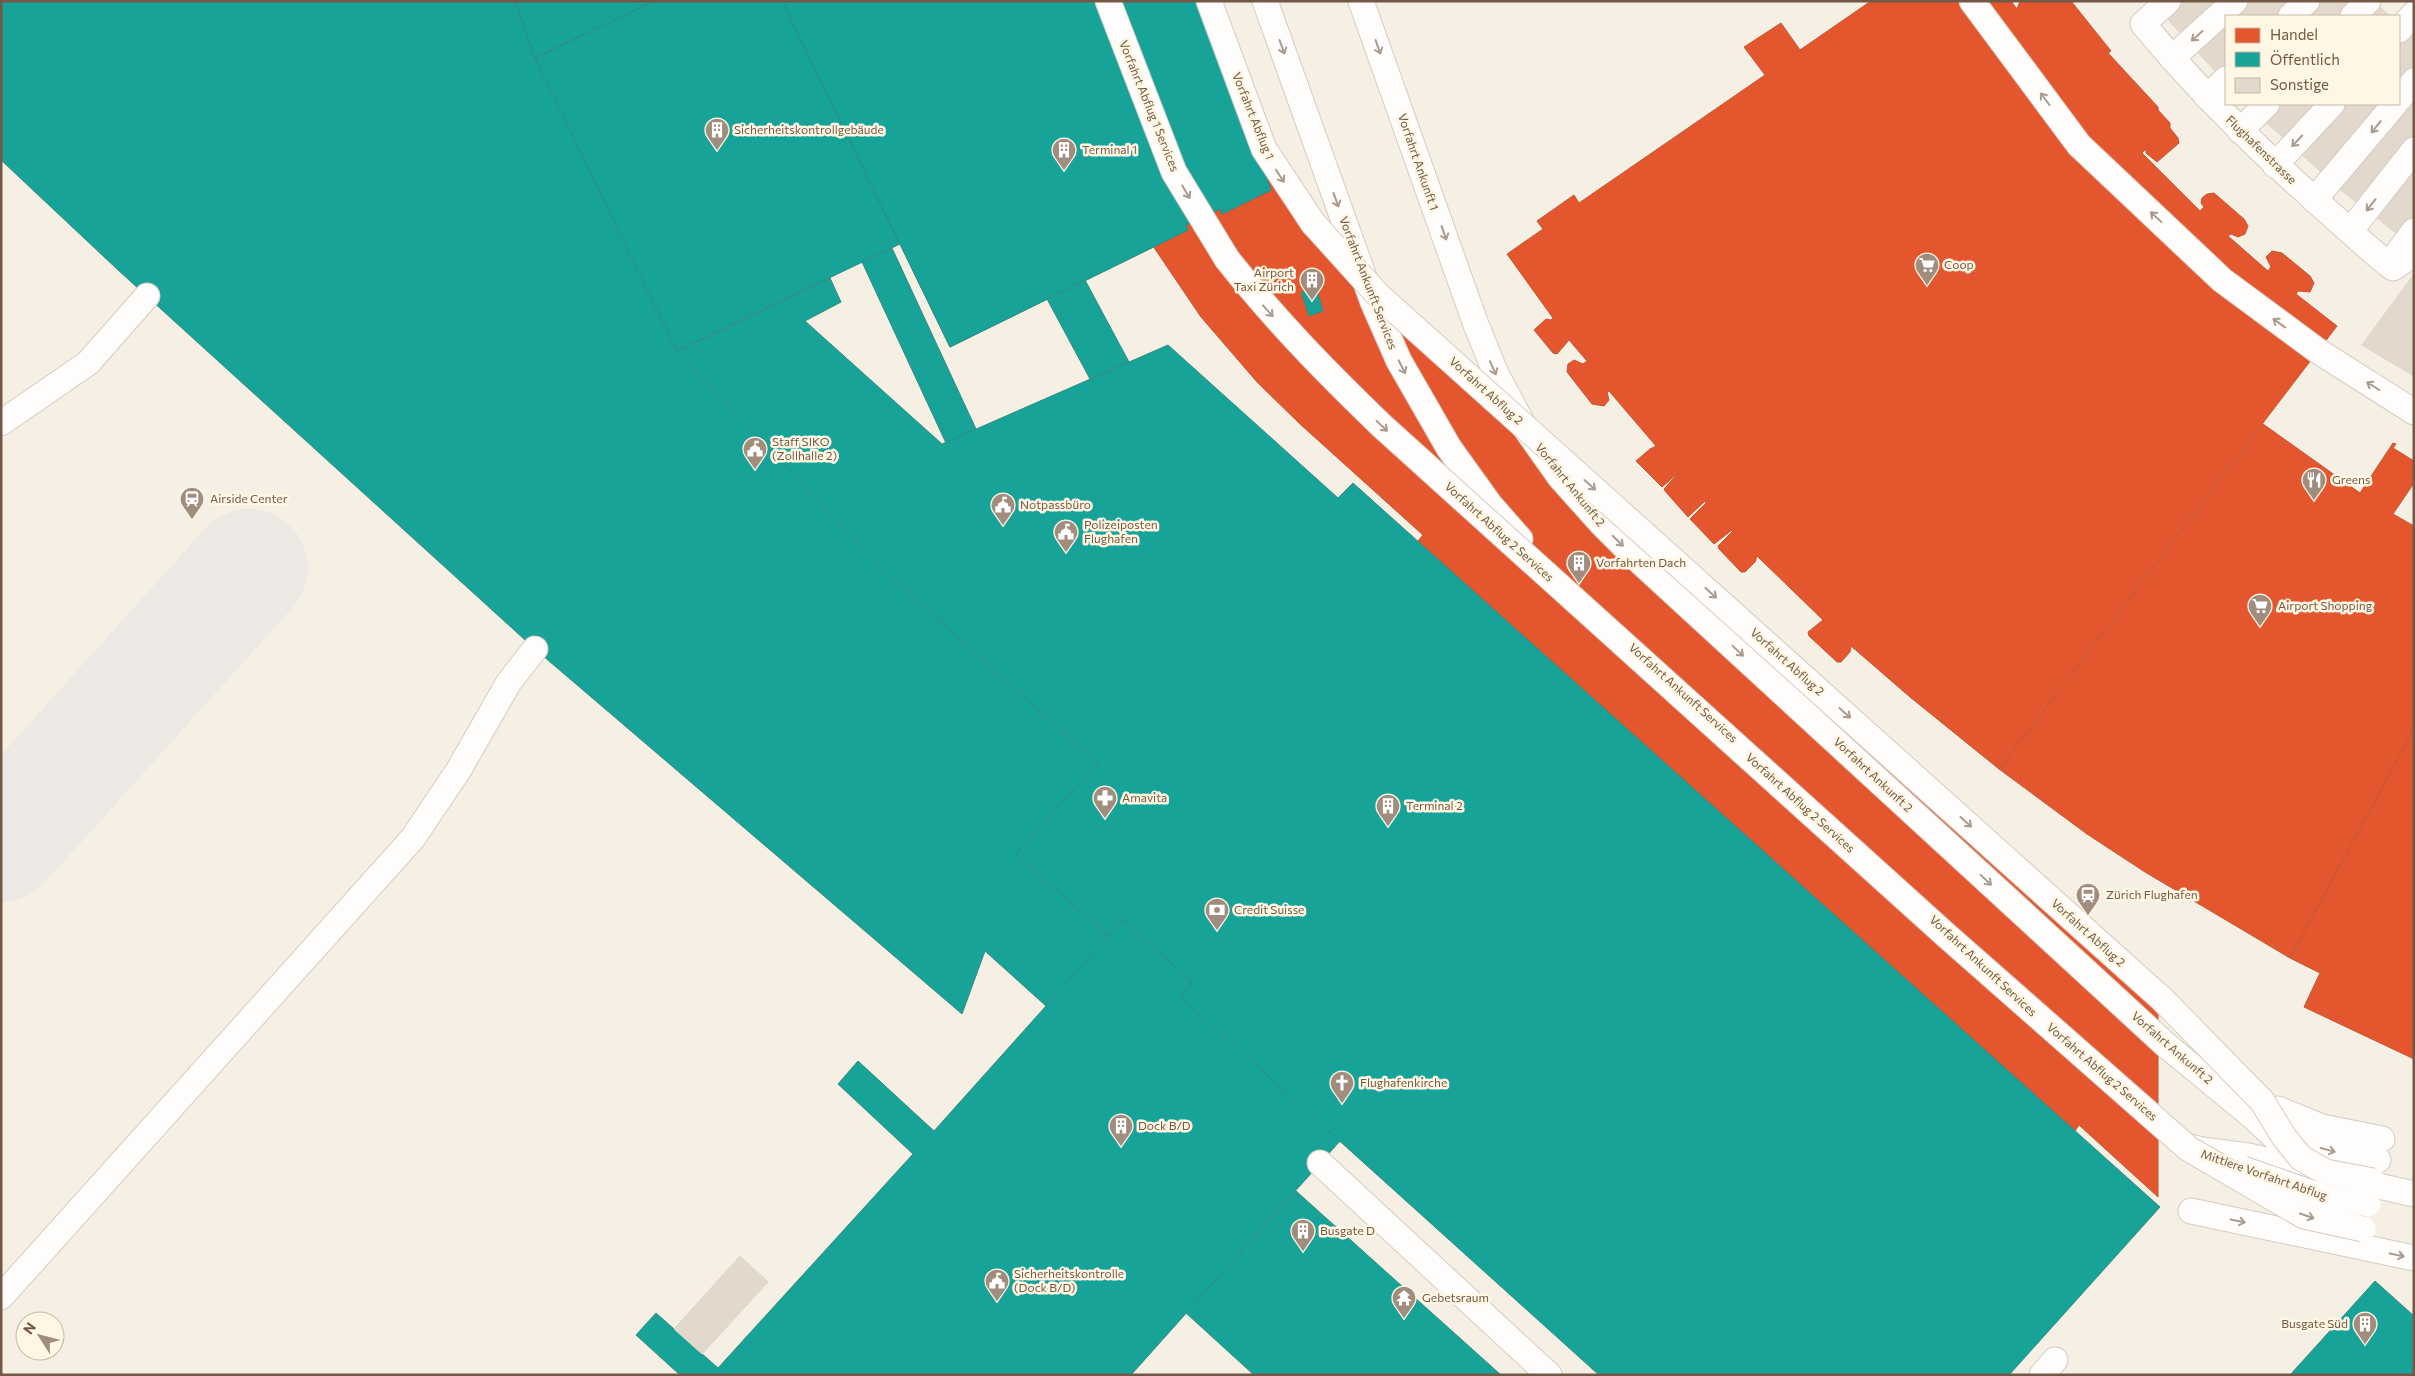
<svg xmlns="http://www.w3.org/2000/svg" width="2415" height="1376" viewBox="0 0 2415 1376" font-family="Commissioner,sans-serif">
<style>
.shops{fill:#e4572e;stroke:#c25735}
.public{fill:#17a398;stroke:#338c7f}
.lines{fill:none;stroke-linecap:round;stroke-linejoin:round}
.taxiway{stroke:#ece8e4;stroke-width:118}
.building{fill:#e2d8cc;stroke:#ded3c7}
.lane-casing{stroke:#d5cbc0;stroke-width:27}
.lane{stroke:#fefdfb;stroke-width:25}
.lane-bridge-casing{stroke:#d5cbc0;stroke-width:27;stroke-linecap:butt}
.lane-bridge{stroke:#fefdfb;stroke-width:25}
.oneway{stroke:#ab9a8e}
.labels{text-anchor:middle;stroke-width:5;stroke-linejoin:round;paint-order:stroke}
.street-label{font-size:12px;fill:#735846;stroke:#fff6e4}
.poi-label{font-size:12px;fill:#735846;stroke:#fff6e4;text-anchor:start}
</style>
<rect width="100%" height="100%" fill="#f6f0e4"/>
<g class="shops">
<polygon points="1027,1 1201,1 1299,209 2158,1002 2158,1197 2079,1125 2075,1131 2034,1096 1443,565 1418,541 1423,535 1300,424 1257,382 1201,317 1155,249 1117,176 1113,178"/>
<polygon points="1871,1 2011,1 2017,9 2020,1 2071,1 2111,51 2108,53 2158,107 2158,110 2170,123 2170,128 2178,138 2179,143 2157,162 2146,153 2146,149 2142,153 2200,211 2204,207 2201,203 2202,198 2207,194 2214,193 2244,219 2248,226 2245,234 2238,237 2231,234 2228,236 2268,271 2271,267 2266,257 2272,251 2282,253 2310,276 2314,283 2310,292 2298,291 2296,294 2337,326 1999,769 1910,697 1851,646 1850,652 1841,662 1837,662 1809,636 1808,632 1823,620 1757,556 1755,562 1745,572 1741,572 1719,549 1718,546 1733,531 1732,530 1714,544 1690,519 1706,503 1705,501 1688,517 1665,491 1664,489 1679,472 1662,487 1636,461 1650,449 1656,446 1609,391 1607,392 1609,400 1604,406 1592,404 1567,372 1568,364 1574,360 1583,364 1587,361 1569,340 1557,354 1553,353 1534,330 1546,319 1551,320 1553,318 1507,254 1543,229 1537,221 1574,195 1579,203 1765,75 1744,47 1781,23 1800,50"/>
<polygon points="2263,424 2360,493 2393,443 2396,444 2393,448 2414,461 2414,483 2393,514 2414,526 2414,729 2290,958 2145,872 2087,834 1999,769"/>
<polygon points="2414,729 2414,1059 2304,1007 2320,973 2290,958"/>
</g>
<g class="public">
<polygon points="1,1 515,1 535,58 677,351 882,569 1098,763 1016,854 1109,936 1046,1006 985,951 962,1014 535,649 118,270 1,160"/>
<polygon points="515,1 654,1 535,58"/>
<polygon points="515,1 654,1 535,58"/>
<polygon points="654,1 782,1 900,244 677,351 535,58"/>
<polygon points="782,1 1204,1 1271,190 1222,214 1220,209 1186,225 1188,230 950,347"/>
<polygon points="782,1 1204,1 1271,190 1222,214 1220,209 1186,225 1188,230 950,347"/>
<polygon points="892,248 976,429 946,443 862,262"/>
<polygon points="830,278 841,302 805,321 942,444 1168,345 1338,498 1353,483 2160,1207 2009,1375 1599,1375 1180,997 1192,982 1123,920 1109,936 1016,854 1098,763 882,569 677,351"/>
<polygon points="1085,280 1129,362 1090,379 1047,299"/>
<polygon points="1316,287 1323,311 1309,316 1301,292"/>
<polygon points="1123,920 1192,982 1180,997 1340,1141 1131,1375 680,1375 636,1335 656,1313 718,1368 913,1154 838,1084 858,1061 934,1131"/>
<polygon points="1296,1191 1501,1375 1254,1375 1186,1313"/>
<polygon points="2375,1281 2414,1316 2414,1375 2290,1375"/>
</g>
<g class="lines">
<polyline class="taxiway" points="1,843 249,568"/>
</g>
<g class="building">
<polygon points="2151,1 2374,1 2390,16 2226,16 2226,83"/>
<polygon points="2399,24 2414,38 2414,247 2342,191 2246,104 2399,104"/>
<polygon points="2414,274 2414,376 2362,345"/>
<polygon points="740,1256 768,1282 702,1354 674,1329"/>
</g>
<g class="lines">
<defs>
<g id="lane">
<polyline points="1108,1 1174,172 1227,259"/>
<polyline points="1209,1 1264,149 1313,223"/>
<polyline points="1265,1 1373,302 1399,361 1449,448 1490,505 1520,539"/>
<polyline points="1361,1 1475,322 1496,374 1524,426 1560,477 1602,524 1633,555 2167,1046 2252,1116 2286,1148"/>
<polyline points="1972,1 2079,145 2222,280 2318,351 2414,412"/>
<path d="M2168,1l-25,23c55,66 116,127 181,184 23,20 45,42 69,60l21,-14"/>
<polyline points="2291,16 2307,1"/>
<polyline points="2353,16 2368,1"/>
<polyline points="2399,30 2414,14"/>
<polyline points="2172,58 2235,1"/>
<polyline points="2207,97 2226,79"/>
<polyline points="2399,99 2414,81"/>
<polyline points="2240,131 2267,104"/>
<polyline points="2275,165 2332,104"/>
<polyline points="2314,200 2395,104"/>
<polyline points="2350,231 2414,150"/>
<polyline points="2389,265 2414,231"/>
<polyline points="1,423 88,363 147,296"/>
<polyline points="2278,1109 2322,1127 2382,1139"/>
<path d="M2276,1115c33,35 57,36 102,45"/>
<polyline points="2187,1146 2202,1150 2248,1156 2414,1194"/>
<polyline points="1320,1163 1549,1375"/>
<polyline points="2191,1211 2414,1258"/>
<polyline points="1,1297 413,838 458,771 509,682 535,649"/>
<polyline points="2042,1375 2055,1360"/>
</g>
</defs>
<use href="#lane" class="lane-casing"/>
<use href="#lane" class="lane"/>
<defs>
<g id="lane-bridge">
<polyline points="1313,223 1378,295 2162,999 2262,1101 2284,1137 2301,1158 2326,1172 2373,1181"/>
<path d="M1227,259c48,61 99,113 155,167l565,510 242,213 115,67 59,13"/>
<polyline points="2243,1169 2324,1197 2368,1204"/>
</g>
</defs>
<use href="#lane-bridge" class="lane-bridge-casing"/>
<use href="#lane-bridge" class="lane-bridge"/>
</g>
<defs><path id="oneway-shaft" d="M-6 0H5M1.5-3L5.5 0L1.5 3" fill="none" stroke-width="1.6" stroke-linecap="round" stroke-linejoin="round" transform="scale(1.25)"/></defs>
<g class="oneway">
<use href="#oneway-shaft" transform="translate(2197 36) rotate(138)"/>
<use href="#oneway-shaft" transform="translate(1282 47) rotate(70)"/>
<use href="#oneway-shaft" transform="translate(1378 47) rotate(71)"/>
<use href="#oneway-shaft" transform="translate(2045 99) rotate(-127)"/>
<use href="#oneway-shaft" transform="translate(2376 127) rotate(129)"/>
<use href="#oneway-shaft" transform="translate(2297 141) rotate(133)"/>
<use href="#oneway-shaft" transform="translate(1280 176) rotate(57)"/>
<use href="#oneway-shaft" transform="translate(1186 192) rotate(59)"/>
<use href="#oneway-shaft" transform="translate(1336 200) rotate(70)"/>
<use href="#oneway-shaft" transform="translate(2371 205) rotate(128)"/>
<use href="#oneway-shaft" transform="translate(2156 217) rotate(-137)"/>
<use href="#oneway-shaft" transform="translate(1444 233) rotate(71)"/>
<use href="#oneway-shaft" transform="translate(1268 311) rotate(48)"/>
<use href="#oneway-shaft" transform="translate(2279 323) rotate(-144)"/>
<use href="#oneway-shaft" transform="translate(1402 367) rotate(63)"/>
<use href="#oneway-shaft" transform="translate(1493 368) rotate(66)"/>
<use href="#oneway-shaft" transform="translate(2373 386) rotate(-148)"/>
<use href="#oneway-shaft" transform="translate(1382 426) rotate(43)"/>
<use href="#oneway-shaft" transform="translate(1590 485) rotate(42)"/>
<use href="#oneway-shaft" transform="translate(1618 541) rotate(45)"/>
<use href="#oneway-shaft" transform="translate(1711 593) rotate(42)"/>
<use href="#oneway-shaft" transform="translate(1738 651) rotate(43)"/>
<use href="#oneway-shaft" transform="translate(1845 713) rotate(42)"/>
<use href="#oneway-shaft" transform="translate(1966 822) rotate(42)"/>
<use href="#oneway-shaft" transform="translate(1986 880) rotate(43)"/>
<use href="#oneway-shaft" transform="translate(2328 1150) rotate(15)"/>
<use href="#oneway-shaft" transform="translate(2307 1216) rotate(19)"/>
<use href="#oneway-shaft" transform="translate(2238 1221) rotate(12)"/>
<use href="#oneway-shaft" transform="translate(2397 1255) rotate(12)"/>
</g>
<defs>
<symbol id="building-pin" viewBox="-11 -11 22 30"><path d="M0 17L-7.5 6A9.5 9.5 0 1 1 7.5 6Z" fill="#a18d7d" stroke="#fff6e4"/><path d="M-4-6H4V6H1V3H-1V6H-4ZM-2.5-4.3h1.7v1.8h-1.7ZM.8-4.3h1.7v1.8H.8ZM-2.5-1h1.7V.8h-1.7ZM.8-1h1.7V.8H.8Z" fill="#fff"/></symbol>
<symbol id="supermarket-pin" viewBox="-11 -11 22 30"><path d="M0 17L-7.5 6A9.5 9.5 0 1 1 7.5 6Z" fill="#a18d7d" stroke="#fff6e4"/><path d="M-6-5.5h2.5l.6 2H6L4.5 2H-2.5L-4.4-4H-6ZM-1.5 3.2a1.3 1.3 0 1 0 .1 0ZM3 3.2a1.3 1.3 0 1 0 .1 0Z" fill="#fff"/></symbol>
<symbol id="civic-pin" viewBox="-11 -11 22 30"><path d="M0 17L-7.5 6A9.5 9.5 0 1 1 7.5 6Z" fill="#a18d7d" stroke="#fff6e4"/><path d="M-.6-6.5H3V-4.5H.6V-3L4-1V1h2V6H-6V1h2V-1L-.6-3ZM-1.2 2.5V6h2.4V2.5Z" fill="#fff"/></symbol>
<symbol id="restaurant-pin" viewBox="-11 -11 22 30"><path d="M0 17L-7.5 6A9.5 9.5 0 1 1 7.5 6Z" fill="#a18d7d" stroke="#fff6e4"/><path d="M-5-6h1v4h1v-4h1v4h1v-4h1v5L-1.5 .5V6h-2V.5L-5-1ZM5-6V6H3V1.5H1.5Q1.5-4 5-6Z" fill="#fff"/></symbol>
<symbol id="station-pin" viewBox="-11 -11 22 30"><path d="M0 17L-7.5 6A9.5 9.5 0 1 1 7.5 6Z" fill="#a18d7d" stroke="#fff6e4"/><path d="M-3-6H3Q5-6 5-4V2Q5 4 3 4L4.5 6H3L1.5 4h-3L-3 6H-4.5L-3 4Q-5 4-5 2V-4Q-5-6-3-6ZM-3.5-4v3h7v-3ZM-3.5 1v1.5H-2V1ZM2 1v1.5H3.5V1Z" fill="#fff"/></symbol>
<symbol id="pharmacy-pin" viewBox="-11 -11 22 30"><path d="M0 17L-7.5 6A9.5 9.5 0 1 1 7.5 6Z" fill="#a18d7d" stroke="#fff6e4"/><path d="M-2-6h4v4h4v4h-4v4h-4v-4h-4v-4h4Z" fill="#fff"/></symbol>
<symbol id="bank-pin" viewBox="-11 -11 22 30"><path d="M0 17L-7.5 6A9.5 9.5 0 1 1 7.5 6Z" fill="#a18d7d" stroke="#fff6e4"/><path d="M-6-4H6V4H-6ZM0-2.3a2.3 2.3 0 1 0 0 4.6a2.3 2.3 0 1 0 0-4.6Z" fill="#fff"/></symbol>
<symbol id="church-pin" viewBox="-11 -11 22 30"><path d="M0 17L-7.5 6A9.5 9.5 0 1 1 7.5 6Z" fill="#a18d7d" stroke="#fff6e4"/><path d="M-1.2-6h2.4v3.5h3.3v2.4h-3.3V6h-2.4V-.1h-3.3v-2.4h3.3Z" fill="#fff"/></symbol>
<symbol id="temple-pin" viewBox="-11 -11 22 30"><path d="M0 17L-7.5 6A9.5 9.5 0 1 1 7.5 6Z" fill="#a18d7d" stroke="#fff6e4"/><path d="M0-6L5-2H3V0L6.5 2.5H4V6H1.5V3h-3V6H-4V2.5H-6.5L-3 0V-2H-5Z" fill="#fff"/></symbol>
</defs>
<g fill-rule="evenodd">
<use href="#building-pin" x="703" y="116" width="28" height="38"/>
<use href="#building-pin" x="1050" y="136" width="28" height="38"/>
<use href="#supermarket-pin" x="1913" y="251" width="28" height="38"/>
<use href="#building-pin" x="1298" y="266" width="28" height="38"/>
<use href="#civic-pin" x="741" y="435" width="28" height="38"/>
<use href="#restaurant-pin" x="2300" y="466" width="28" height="38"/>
<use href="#station-pin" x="178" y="485" width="28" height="38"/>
<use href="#civic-pin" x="989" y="491" width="28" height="38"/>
<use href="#civic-pin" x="1052" y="518" width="28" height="38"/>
<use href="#building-pin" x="1565" y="549" width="28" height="38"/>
<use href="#supermarket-pin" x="2246" y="592" width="28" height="38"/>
<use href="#pharmacy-pin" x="1091" y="784" width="28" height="38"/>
<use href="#building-pin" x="1374" y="792" width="28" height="38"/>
<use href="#station-pin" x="2074" y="881" width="28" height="38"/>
<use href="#bank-pin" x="1203" y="896" width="28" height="38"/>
<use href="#church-pin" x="1328" y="1069" width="28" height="38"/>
<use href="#building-pin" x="1107" y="1112" width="28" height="38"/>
<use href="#building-pin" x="1289" y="1217" width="28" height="38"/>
<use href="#civic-pin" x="983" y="1267" width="28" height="38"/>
<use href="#temple-pin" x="1390" y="1284" width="28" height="38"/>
<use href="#building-pin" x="2351" y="1310" width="28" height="38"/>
</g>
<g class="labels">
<g class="street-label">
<text transform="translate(1149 106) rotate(68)" y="4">Vorfahrt Abflug 1 Services</text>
<text transform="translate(1253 116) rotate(68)" y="4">Vorfahrt Abflug 1</text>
<text transform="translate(2261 150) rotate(44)" y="4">Flughafenstrasse</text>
<text transform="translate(1418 162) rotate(71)" y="4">Vorfahrt Ankunft 1</text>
<text transform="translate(1368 283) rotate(69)" y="4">Vorfahrt Ankunft Services</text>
<text transform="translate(1486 391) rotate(42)" y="4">Vorfahrt Abflug 2</text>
<text transform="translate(1570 485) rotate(51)" y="4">Vorfahrt Ankunft 2</text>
<text transform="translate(1499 532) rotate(42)" y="4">Vorfahrt Abflug 2 Services</text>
<text transform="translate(1787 662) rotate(42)" y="4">Vorfahrt Abflug 2</text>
<text transform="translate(1683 693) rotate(42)" y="4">Vorfahrt Ankunft Services</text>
<text transform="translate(1873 775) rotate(43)" y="4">Vorfahrt Ankunft 2</text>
<text transform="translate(1800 803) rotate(42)" y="4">Vorfahrt Abflug 2 Services</text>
<text transform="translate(2088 933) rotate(42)" y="4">Vorfahrt Abflug 2</text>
<text transform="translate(1983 966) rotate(43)" y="4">Vorfahrt Ankunft Services</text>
<text transform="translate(2172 1048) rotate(41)" y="4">Vorfahrt Ankunft 2</text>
<text transform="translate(2102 1072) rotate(41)" y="4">Vorfahrt Abflug 2 Services</text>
<text transform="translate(2264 1175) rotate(19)" y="4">Mittlere Vorfahrt Abflug</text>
</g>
<g class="poi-label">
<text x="734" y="134">Sicherheitskontrollgebäude</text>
<text x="1082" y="154">Terminal 1</text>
<text x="1944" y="269">Coop</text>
<text x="1294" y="277" text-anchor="end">Airport<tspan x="1294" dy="14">Taxi Zürich</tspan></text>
<text x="772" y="446">Staff SIKO<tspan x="772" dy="14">(Zollhalle 2)</tspan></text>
<text x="2332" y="484">Greens</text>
<text x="210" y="503">Airside Center</text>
<text x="1020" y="509">Notpassbüro</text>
<text x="1084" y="529">Polizeiposten<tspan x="1084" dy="14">Flughafen</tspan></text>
<text x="1596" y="567">Vorfahrten Dach</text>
<text x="2278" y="610">Airport Shopping</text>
<text x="1122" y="802">Amavita</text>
<text x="1406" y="810">Terminal 2</text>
<text x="2106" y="899">Zürich Flughafen</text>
<text x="1234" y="914">Credit Suisse</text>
<text x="1360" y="1087">Flughafenkirche</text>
<text x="1138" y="1130">Dock B/D</text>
<text x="1320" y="1235">Busgate D</text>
<text x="1014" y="1278">Sicherheitskontrolle<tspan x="1014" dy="14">(Dock B/D)</tspan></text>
<text x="1422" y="1302">Gebetsraum</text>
<text x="2348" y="1328" text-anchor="end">Busgate Süd</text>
</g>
</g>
<rect width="2415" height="1376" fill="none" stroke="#735846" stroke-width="5"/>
<rect x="2225" y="15" width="175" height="90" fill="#fff6e4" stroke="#c7b7a5"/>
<rect x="2235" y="28" width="25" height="15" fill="#e4572e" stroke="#c7b7a5"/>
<text x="2270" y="40" font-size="15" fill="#735846">Handel</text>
<rect x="2235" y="52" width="25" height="15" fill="#17a398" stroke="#c7b7a5"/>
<text x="2270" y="65" font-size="15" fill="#735846">Öffentlich</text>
<rect x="2235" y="78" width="25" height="15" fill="#e2d8cc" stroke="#c7b7a5"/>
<text x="2270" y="90" font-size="15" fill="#735846">Sonstige</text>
<g transform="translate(40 1336) rotate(306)"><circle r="24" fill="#fff6e4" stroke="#c7b7a5"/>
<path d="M0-4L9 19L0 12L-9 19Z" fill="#a18d7d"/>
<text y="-8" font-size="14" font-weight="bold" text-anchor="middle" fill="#735846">N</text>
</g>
</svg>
